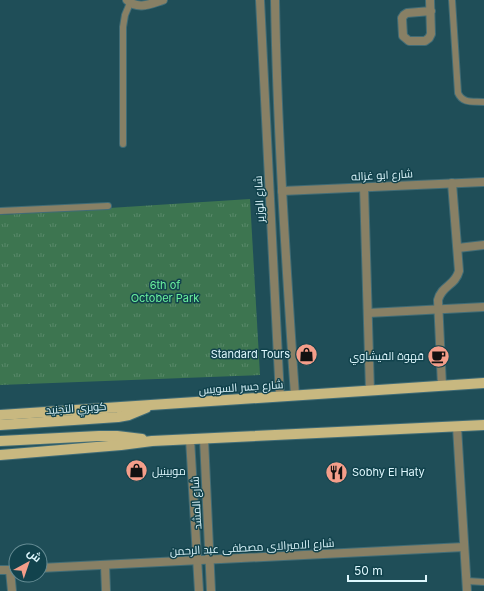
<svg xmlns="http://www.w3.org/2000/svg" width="484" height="591" viewBox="0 0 484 591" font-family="Inter,Cairo,sans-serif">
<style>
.park{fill:url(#park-tufts)}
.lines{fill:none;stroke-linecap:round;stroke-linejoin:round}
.service-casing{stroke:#416c76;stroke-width:8}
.minor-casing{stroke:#416c76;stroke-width:10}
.primary-casing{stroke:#416c76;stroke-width:12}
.service{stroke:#888065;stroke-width:6}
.minor{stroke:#888065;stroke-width:8}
.primary{stroke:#c8b880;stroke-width:10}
.labels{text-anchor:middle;stroke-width:3;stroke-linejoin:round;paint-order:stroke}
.street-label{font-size:11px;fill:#def7fd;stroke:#12434d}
.park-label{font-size:11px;fill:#6bf29e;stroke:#12434d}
.poi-label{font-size:11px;fill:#def7fd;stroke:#12434d;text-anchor:end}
</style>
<defs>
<pattern id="park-tufts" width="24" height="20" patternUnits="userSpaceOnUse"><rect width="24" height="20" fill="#3d7550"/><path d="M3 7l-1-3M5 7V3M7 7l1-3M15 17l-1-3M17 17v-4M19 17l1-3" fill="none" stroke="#59896a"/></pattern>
</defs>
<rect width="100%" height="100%" fill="#1f4e58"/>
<polygon class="park" points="250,199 260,375 0,385 0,215"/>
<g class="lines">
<defs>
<g id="service">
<path d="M452,0l6,93c5,11 15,8 26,9"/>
<polyline points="123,144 123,27 125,15 130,3"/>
<polyline points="0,211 108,206"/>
<polyline points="467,581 484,582"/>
</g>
<g id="minor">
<path d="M127,0c11,10 23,4 36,0"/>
<polyline points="260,0 280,397"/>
<path d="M275,0c2,122 10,245 18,367l2,28"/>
<polyline points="430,0 431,34 429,38 425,41 409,41 403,36 402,18 404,15 407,13 431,11"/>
<polyline points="364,187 370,391"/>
<polyline points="282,191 484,182"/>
<polyline points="458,248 484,245"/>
<polyline points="368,313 484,307"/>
<path d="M442,386l-4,-86c4,-15 17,-14 21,-29l-7,-88"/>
<polyline points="457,427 467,591"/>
<polyline points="190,439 199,591"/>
<polyline points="204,439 211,591"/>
<polyline points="105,565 106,591"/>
<polyline points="40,568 464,547"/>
<polyline points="0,570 15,570"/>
<polyline points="10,570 12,591"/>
</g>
<g id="primary">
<polyline points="0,415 484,383"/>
<polyline points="0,425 118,417 129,415 146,408"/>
<polyline points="0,441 99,436 117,436 142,439"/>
<polyline points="0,455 121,445 152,441 484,425"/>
</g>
</defs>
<use href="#service" class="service-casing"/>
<use href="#minor" class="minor-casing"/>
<use href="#primary" class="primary-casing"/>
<use href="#service" class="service"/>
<use href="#minor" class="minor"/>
<use href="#primary" class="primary"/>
</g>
<defs>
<symbol id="shop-disc" viewBox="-11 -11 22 22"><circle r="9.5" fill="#f49e8a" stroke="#12434d"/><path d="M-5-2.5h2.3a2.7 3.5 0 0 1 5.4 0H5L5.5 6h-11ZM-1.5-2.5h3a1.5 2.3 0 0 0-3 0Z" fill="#111"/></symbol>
<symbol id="cafe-disc" viewBox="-11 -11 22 22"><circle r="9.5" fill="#f49e8a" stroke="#12434d"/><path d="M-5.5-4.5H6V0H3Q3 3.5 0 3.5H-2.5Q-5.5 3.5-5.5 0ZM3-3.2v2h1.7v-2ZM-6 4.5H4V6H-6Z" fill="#111"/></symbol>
<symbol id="restaurant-disc" viewBox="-11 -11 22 22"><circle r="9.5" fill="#f49e8a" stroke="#12434d"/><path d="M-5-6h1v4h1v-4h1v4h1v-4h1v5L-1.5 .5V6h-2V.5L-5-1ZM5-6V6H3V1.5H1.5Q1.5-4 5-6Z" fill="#111"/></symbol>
</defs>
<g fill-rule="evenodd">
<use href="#shop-disc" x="294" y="342" width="25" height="25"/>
<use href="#cafe-disc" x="426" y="344" width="25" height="25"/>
<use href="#shop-disc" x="124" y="458" width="25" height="25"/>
<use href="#restaurant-disc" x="324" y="460" width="25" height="25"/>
</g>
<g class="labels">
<g class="street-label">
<text transform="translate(382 175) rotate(-3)" y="4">شارع ابو غزاله</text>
<text transform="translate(259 199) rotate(-93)" y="4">شارع الوزير</text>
<text transform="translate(241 387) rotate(-4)" y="4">شارع جسر السويس</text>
<text transform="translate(76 408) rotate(-4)" y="4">كوبري التجنيد</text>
<text transform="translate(196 503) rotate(-93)" y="4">شارع المشد</text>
<text transform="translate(252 547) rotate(-3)" y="4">شارع الاميرالاى مصطفى عبد الرحمن</text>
</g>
<g class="park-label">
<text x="165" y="289">6th of<tspan x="165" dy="13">October Park</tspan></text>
</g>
<g class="poi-label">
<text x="290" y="358">Standard Tours</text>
<text x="424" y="360">قهوة الفيشاوي</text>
<text x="152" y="475" text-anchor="start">موبينيل</text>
<text x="352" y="476" text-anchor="start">Sobhy El Haty</text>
</g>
</g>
<g transform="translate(28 563) rotate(40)"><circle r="19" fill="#12434d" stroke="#648b93"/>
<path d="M0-3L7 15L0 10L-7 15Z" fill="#f49e8a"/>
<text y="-6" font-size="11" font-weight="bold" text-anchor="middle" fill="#def7fd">ش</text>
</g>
<path d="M348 575v6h78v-6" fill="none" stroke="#def7fd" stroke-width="2"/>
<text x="354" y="575" font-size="12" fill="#def7fd" stroke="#12434d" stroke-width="3" paint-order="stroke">50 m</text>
</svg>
